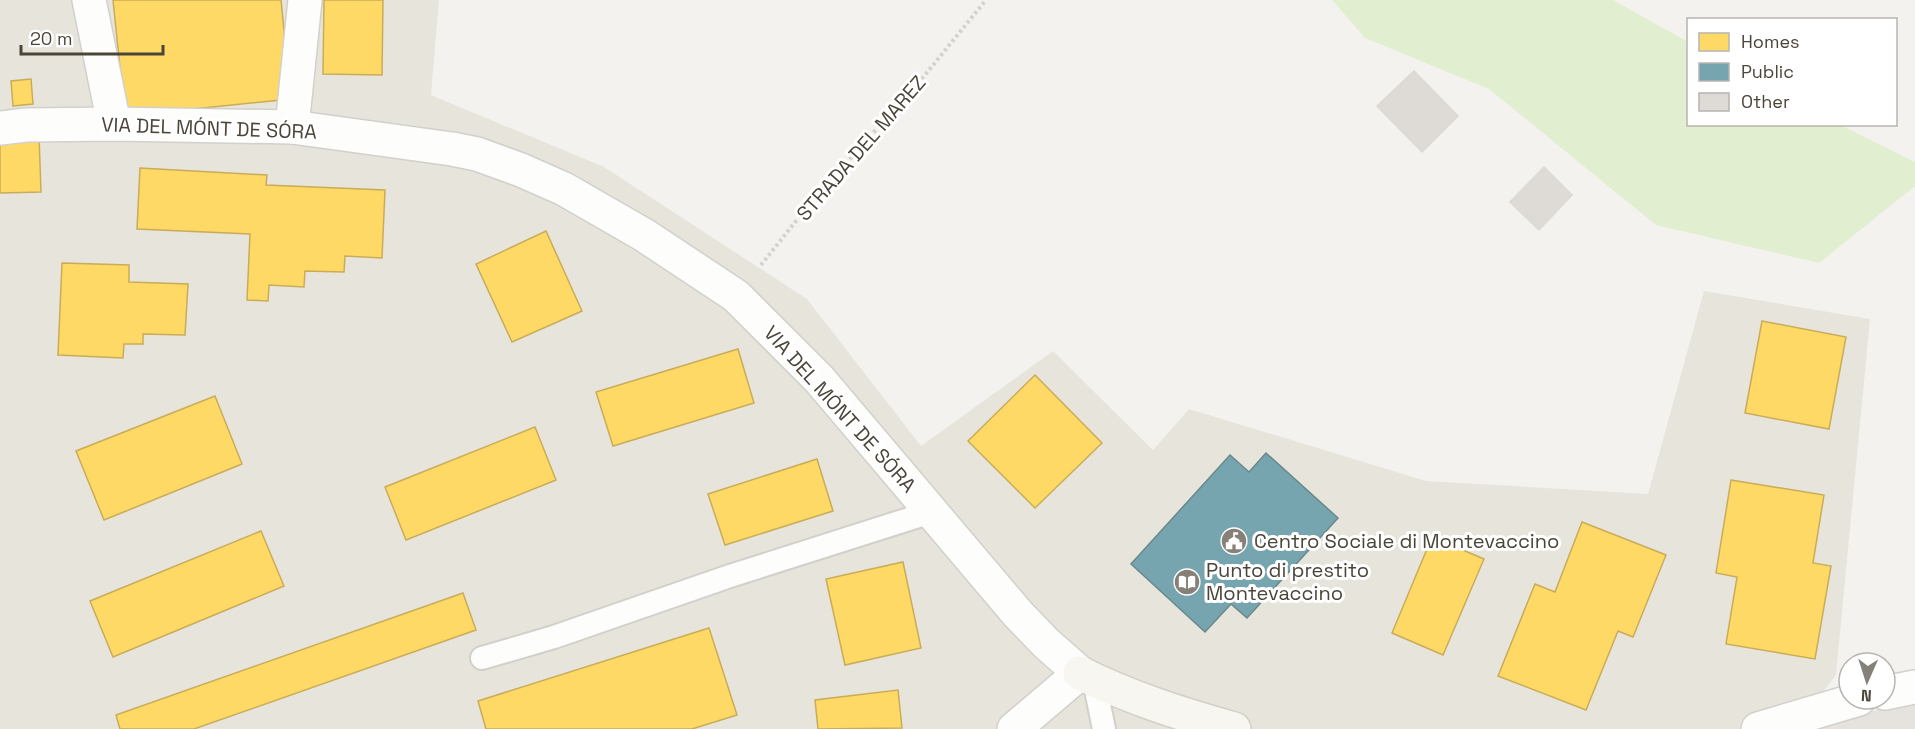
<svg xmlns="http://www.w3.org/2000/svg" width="1915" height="729" viewBox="0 0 1915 729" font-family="'Space Grotesk',sans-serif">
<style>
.residential{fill:#e7e4dc}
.green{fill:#e1eecf}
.parking{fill:#e6e3df}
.homes{fill:#ffd966;stroke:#c9ac58;stroke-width:1.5}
.public{fill:#76a5af;stroke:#69888c;stroke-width:1.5}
.building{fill:#dedbd6;stroke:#dcd9d4;stroke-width:1.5}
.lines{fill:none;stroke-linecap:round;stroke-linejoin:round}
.lane-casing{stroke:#d2d0cb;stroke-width:26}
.street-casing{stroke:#d2d0cb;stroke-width:36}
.secondary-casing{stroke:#d3cfc5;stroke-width:36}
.path{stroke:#d3d2cc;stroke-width:4;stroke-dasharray:3 3;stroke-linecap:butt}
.lane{stroke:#fdfdfc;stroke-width:22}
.street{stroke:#fdfdfc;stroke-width:33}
.secondary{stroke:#f7f6f1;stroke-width:33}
.labels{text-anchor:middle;stroke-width:6;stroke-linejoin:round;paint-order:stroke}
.street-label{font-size:20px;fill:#4b4439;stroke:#fff}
.poi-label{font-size:20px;fill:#4b4439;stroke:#fff;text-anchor:start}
</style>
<rect width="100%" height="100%" fill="#f4f2ee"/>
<polygon class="residential" points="0,0 439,0 431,95 604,167 807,299 921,446 1053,351 1153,450 1189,409 1426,481 1648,494 1704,291 1870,319 1836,675 1794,729 0,729"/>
<polygon class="green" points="1332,0 1613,0 1688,42 1688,124 1840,125 1915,162 1915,186 1819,263 1656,225 1489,89 1365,38"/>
<polygon class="parking" points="1915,703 1915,729 1809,729 1845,716"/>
<g class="homes">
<polygon points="113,0 281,0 291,99 125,116"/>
<polygon points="324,0 383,0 382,75 323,74"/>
<polygon points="31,79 33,104 13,106 11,81"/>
<polygon points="39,136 41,192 0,193 0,138"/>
<polygon points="140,168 267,175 266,185 385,190 382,258 345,256 344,272 305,271 304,287 269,285 268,301 247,300 250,234 137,229"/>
<polygon points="546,231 582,311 512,342 476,264"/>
<polygon points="62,263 129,265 129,282 188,284 185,335 143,334 143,344 124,344 123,358 58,355"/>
<polygon points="1762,321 1846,337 1829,429 1745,413"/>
<polygon points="738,349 754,403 613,446 596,392"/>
<polygon points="1035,375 1102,443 1035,508 968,441"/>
<polygon points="215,396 242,464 104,520 76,451"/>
<polygon points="535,427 556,480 406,540 385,487"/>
<polygon points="817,459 833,511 725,545 708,494"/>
<polygon points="1731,480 1824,495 1813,563 1831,566 1815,659 1726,644 1737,577 1716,573"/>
<polygon points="1582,522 1666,555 1633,637 1618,631 1586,710 1498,676 1535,584 1555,592"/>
<polygon points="261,531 284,586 113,657 90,601"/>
<polygon points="1432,537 1484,559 1443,655 1392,633"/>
<polygon points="903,562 921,648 845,665 826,579"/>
<polygon points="463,593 476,630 194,729 120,729 116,715"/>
<polygon points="709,628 737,715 692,729 486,729 478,701"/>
<polygon points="898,690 902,728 818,729 815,700"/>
</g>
<polygon class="public" points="1266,453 1338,518 1247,618 1231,604 1205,632 1131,564 1230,455 1249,472"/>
<g class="building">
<polygon points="1414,71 1458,116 1422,152 1377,106"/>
<polygon points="1544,167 1572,195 1539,230 1510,202"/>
</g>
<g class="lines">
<defs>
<g id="lane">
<polyline points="482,658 554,637 730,576 931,512"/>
<polyline points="1094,680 1104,729"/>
</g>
<g id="street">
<polyline points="89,0 114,124"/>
<polyline points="292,127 305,0"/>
<polyline points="0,128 26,125 114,124 292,127 452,149 477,154 521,170 564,189 644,235 736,296 819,379 1018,614 1047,644 1080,673 1014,729"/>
<polyline points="1885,693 1915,687"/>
<polyline points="1758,729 1859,699"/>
</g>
<path id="secondary" d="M1080,673c50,25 101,41 154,56"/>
</defs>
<use href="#lane" class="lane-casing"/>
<use href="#street" class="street-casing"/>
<use href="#secondary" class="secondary-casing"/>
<polyline class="path" points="761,265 812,201 925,75 986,0"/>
<use href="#lane" class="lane"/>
<use href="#street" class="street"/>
<use href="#secondary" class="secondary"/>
</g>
<defs>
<symbol id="civic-disc" viewBox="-11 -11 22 22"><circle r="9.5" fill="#868178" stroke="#fff"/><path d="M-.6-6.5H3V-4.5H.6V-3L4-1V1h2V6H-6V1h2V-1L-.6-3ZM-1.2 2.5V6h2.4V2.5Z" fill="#fff"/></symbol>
<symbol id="library-disc" viewBox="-11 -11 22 22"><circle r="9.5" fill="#868178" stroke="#fff"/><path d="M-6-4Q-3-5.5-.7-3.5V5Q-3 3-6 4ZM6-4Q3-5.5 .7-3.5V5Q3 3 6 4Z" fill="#fff"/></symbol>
</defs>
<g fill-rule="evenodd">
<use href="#civic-disc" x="1219" y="526" width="30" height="30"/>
<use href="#library-disc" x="1172" y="567" width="30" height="30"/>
</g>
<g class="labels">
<g class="street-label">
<text transform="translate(209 128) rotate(2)" y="7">VIA DEL MÓNT DE SÓRA</text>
<text transform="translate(861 148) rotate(-49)" y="7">STRADA DEL MAREZ</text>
<text transform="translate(840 409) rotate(48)" y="7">VIA DEL MÓNT DE SÓRA</text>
</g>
<g class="poi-label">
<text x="1254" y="548">Centro Sociale di Montevaccino</text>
<text x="1206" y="577">Punto di prestito<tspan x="1206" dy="23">Montevaccino</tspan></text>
</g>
</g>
<rect x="1687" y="18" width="210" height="108" fill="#ffffff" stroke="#b7b4b0" stroke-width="1.5"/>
<rect x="1699" y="33" width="30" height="18" fill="#ffd966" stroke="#b7b4b0" stroke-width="1.5"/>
<text x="1741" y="48" font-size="18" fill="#4b4439">Homes</text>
<rect x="1699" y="63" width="30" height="18" fill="#76a5af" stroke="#b7b4b0" stroke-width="1.5"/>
<text x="1741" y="78" font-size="18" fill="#4b4439">Public</text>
<rect x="1699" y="93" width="30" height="18" fill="#dedbd6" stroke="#b7b4b0" stroke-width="1.5"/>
<text x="1741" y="108" font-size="18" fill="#4b4439">Other</text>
<g transform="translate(1867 681) rotate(183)"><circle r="28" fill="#ffffff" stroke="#b7b4b0" stroke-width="1.5"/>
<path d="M0-4.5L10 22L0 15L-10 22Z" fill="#868178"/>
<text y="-9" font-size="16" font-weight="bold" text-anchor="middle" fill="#4b4439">N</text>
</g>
<path d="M21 45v9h142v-9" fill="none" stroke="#4b4439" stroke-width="3"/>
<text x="30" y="45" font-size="18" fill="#4b4439" stroke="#ffffff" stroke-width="4.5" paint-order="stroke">20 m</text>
</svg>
